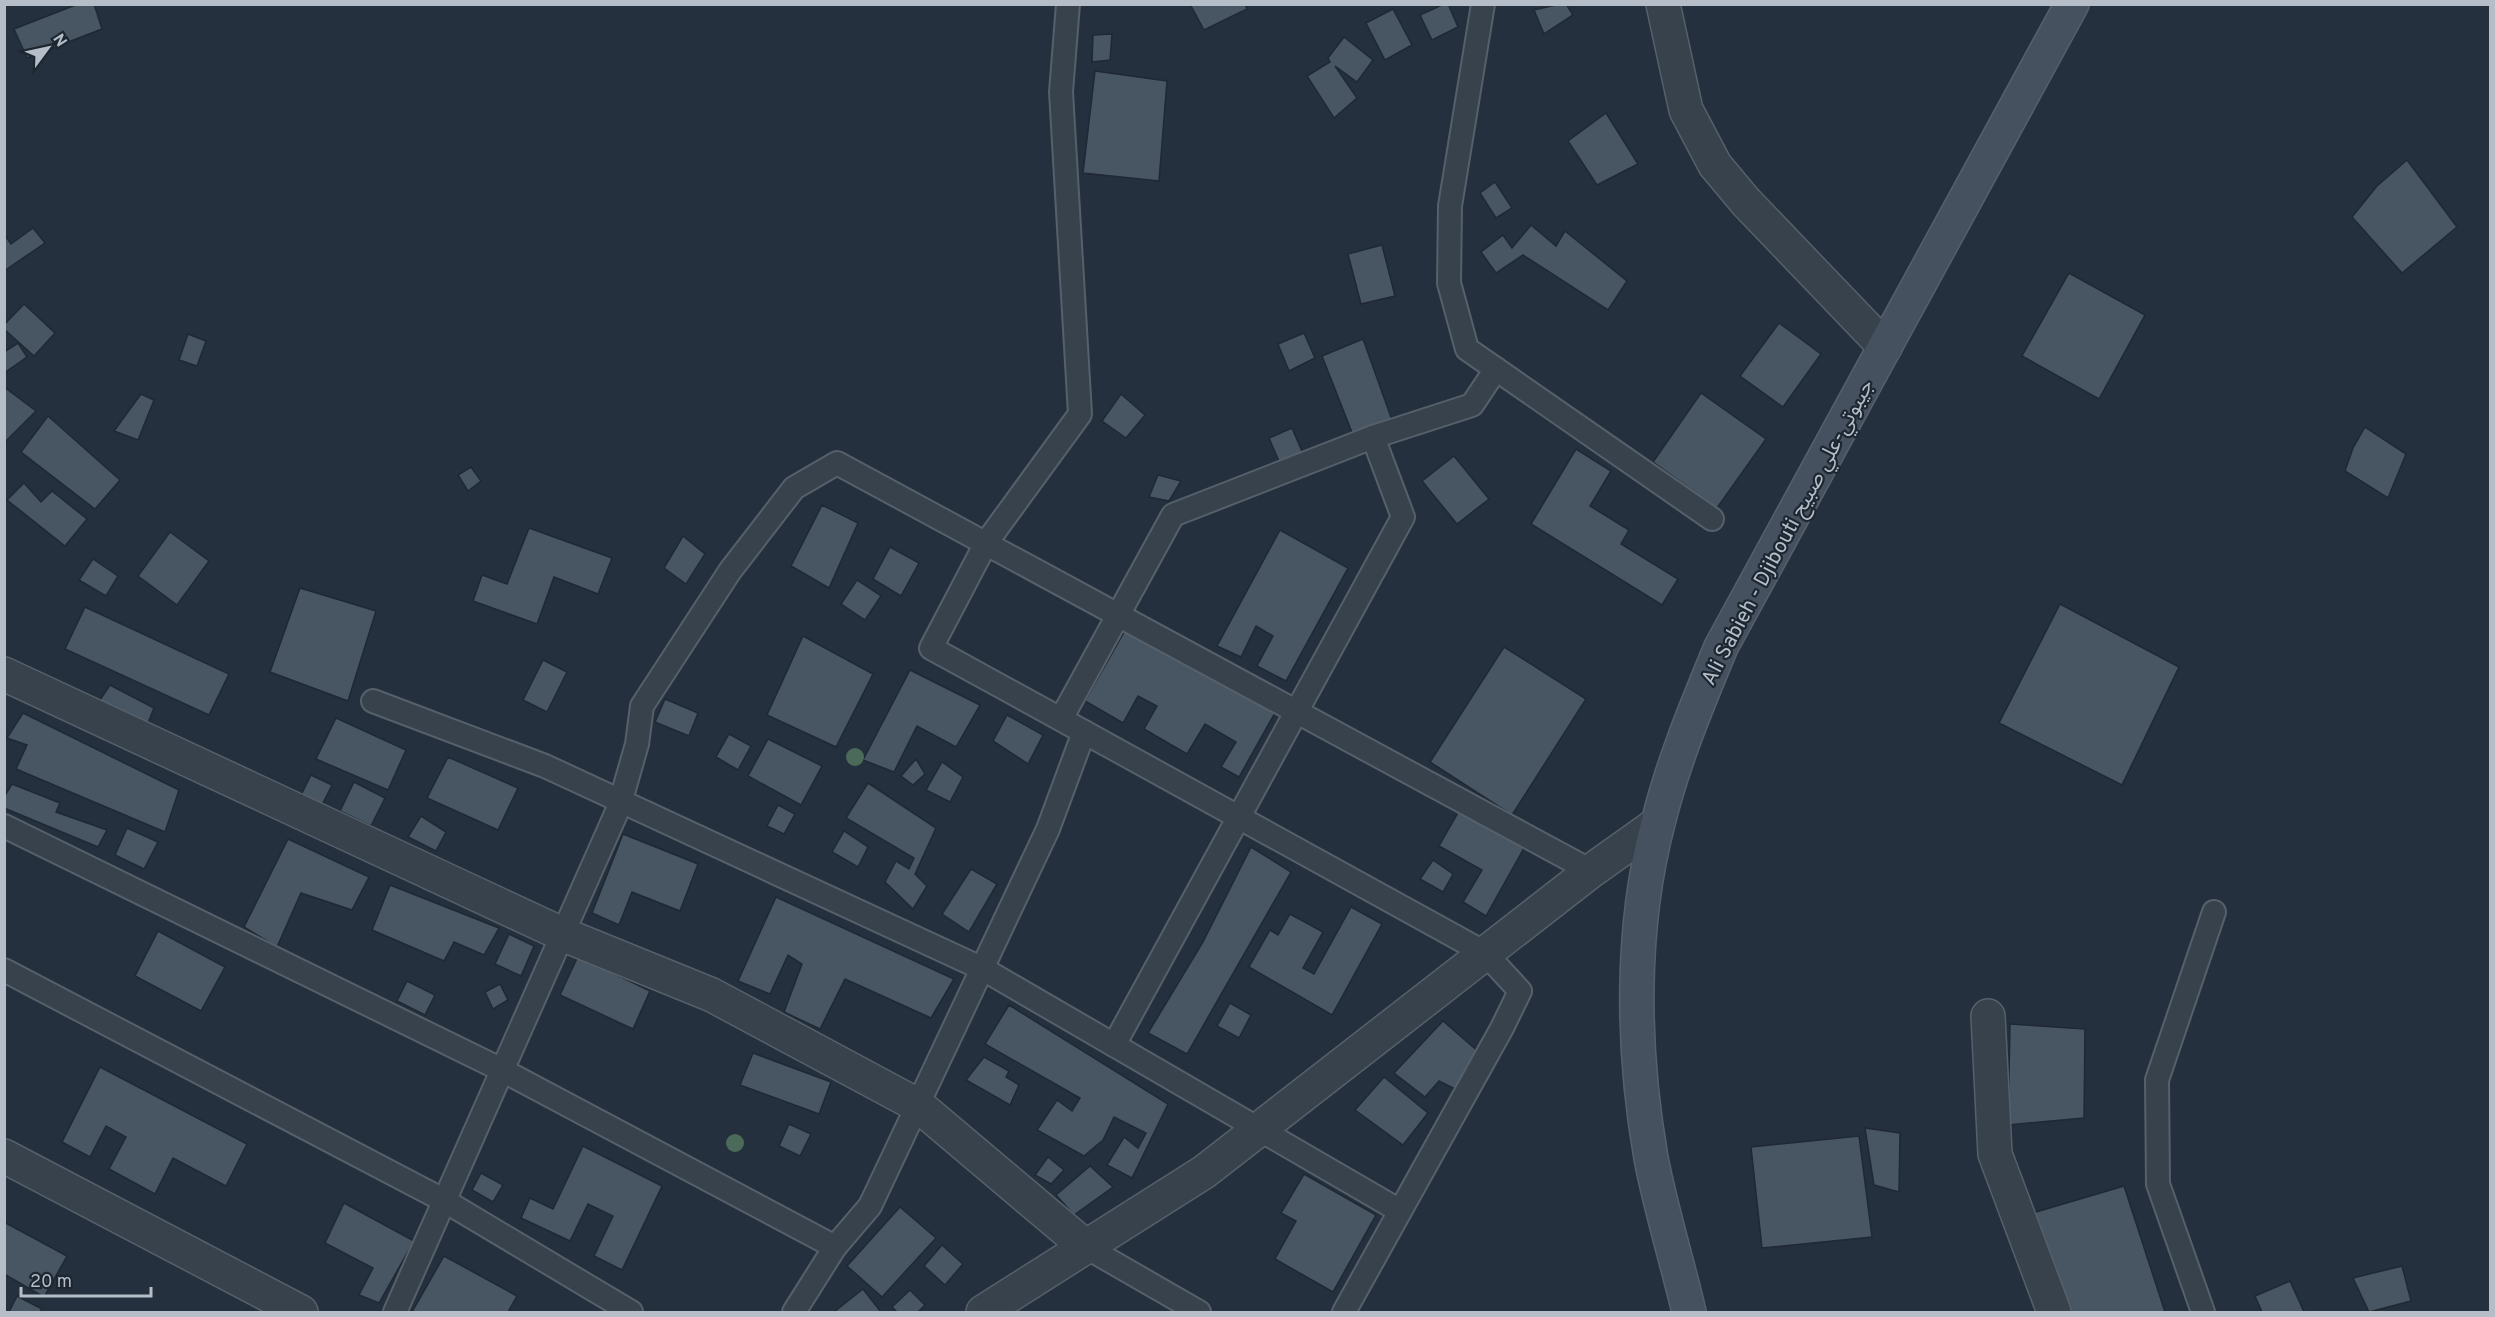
<svg xmlns="http://www.w3.org/2000/svg" width="2495" height="1317" viewBox="0 0 2495 1317" font-family="Overpass,'Noto Sans Arabic',sans-serif">
<style>
.building{fill:#485663;stroke:#1f2934;stroke-width:1.5}
.lines{fill:none;stroke-linecap:round;stroke-linejoin:round}
.service-casing{stroke:#56606b;stroke-width:26}
.minor-casing{stroke:#56606b;stroke-width:36}
.tertiary-casing{stroke:#56606b;stroke-width:36}
.secondary-casing{stroke:#56606b;stroke-width:36}
.service{stroke:#38424d;stroke-width:22}
.minor{stroke:#38424d;stroke-width:33}
.tertiary{stroke:#38424d;stroke-width:33}
.secondary{stroke:#465160;stroke-width:33}
.tree{fill:#4b6a5a}
.labels{text-anchor:middle;stroke-width:4.5;stroke-linejoin:round;paint-order:stroke}
.street-label{font-size:21px;fill:#b4bdc8;stroke:#1d2732}
</style>
<rect width="100%" height="100%" fill="#24303d"/>
<g class="building">
<polygon points="78,4 94,4 102,29 27,58 14,29"/>
<polygon points="1190,4 1245,4 1247,9 1204,30"/>
<polygon points="1444,4 1448,4 1458,27 1432,40 1420,15"/>
<polygon points="1560,4 1566,4 1573,15 1544,34 1534,10"/>
<polygon points="1393,9 1412,45 1385,60 1366,23"/>
<polygon points="1112,34 1110,60 1092,62 1093,35"/>
<polygon points="1344,37 1373,60 1357,82 1335,66 1357,98 1334,118 1307,76 1330,62 1328,58"/>
<polygon points="1095,71 1167,81 1159,181 1083,173"/>
<polygon points="1606,113 1638,164 1597,185 1568,141"/>
<polygon points="2407,160 2457,227 2402,273 2352,217 2377,186"/>
<polygon points="1495,182 1512,208 1496,218 1480,193"/>
<polygon points="1531,225 1556,246 1565,231 1627,281 1608,310 1523,255 1496,273 1481,252 1503,235 1512,248"/>
<polygon points="33,228 45,243 4,271 4,234 11,244"/>
<polygon points="1382,245 1395,296 1361,304 1348,254"/>
<polygon points="2069,273 2145,315 2099,399 2022,356"/>
<polygon points="24,304 55,333 34,356 4,329 4,325"/>
<polygon points="1779,323 1821,354 1783,407 1740,376"/>
<polygon points="1304,333 1315,358 1289,371 1278,344"/>
<polygon points="188,334 206,341 197,366 179,360"/>
<polygon points="1363,339 1392,420 1353,435 1322,356"/>
<polygon points="18,343 27,357 4,373 4,352"/>
<polygon points="4,387 36,411 4,443"/>
<polygon points="1701,393 1766,439 1717,508 1653,462"/>
<polygon points="141,394 154,400 138,440 114,431"/>
<polygon points="1121,394 1145,415 1126,438 1102,421"/>
<polygon points="48,416 120,480 95,509 21,452"/>
<polygon points="2365,427 2406,454 2388,498 2345,471 2353,448"/>
<polygon points="1292,428 1304,456 1281,466 1269,438"/>
<polygon points="1576,449 1611,471 1590,506 1629,530 1621,544 1678,579 1662,605 1531,524"/>
<polygon points="1454,456 1489,499 1457,524 1422,481"/>
<polygon points="471,467 481,481 468,491 458,475"/>
<polygon points="1158,475 1181,481 1169,501 1149,497"/>
<polygon points="24,483 41,502 52,491 87,519 65,546 7,500"/>
<polygon points="822,505 858,523 829,588 791,566"/>
<polygon points="529,528 612,558 598,594 554,577 537,624 473,601 482,575 507,584"/>
<polygon points="1280,530 1348,568 1286,681 1257,666 1273,636 1256,626 1241,657 1217,646"/>
<polygon points="170,532 209,561 177,605 138,576"/>
<polygon points="683,536 705,554 686,584 664,568"/>
<polygon points="890,547 919,563 901,596 873,579"/>
<polygon points="93,559 118,576 106,596 79,580"/>
<polygon points="857,580 881,596 865,620 841,604"/>
<polygon points="300,588 376,611 348,701 270,672"/>
<polygon points="2060,604 2179,667 2122,785 1999,723"/>
<polygon points="85,607 229,674 209,715 65,649"/>
<polygon points="1127,627 1276,711 1239,777 1221,767 1236,742 1205,724 1187,754 1144,729 1157,706 1138,696 1123,723 1085,701"/>
<polygon points="803,636 873,674 836,747 767,715"/>
<polygon points="1504,647 1586,699 1512,815 1430,762"/>
<polygon points="543,660 567,672 547,712 523,700"/>
<polygon points="910,670 980,705 956,747 917,726 894,772 863,760"/>
<polygon points="110,685 154,708 146,728 98,703"/>
<polygon points="665,699 698,713 689,736 655,722"/>
<polygon points="23,713 179,790 165,832 16,769 27,745 7,738"/>
<polygon points="1007,715 1043,735 1028,764 993,741"/>
<polygon points="336,718 406,750 388,790 316,759"/>
<polygon points="729,734 751,746 738,770 716,757"/>
<polygon points="768,739 822,766 801,805 748,776"/>
<polygon points="448,757 518,788 498,830 427,798"/>
<polygon points="916,759 925,774 913,785 901,776"/>
<polygon points="942,762 963,777 950,802 926,790"/>
<polygon points="311,775 332,785 322,805 301,795"/>
<polygon points="354,782 385,798 371,826 340,811"/>
<polygon points="868,783 936,828 915,874 927,886 913,909 885,882 896,861 909,869 914,858 846,818"/>
<polygon points="12,784 60,803 56,812 107,830 98,847 4,808 4,797"/>
<polygon points="778,805 795,814 784,834 767,826"/>
<polygon points="1459,811 1524,848 1486,916 1463,902 1482,870 1439,846"/>
<polygon points="421,816 446,832 436,851 408,837"/>
<polygon points="127,828 158,842 144,869 115,855"/>
<polygon points="844,831 868,847 858,867 832,852"/>
<polygon points="623,834 698,864 680,911 632,892 619,925 592,913"/>
<polygon points="288,839 369,877 352,910 301,893 277,947 244,927"/>
<polygon points="1251,847 1291,872 1187,1054 1148,1033 1203,942"/>
<polygon points="1433,860 1453,874 1443,892 1420,879"/>
<polygon points="971,869 997,884 969,932 942,914"/>
<polygon points="390,885 499,928 484,955 454,942 444,961 372,930"/>
<polygon points="776,897 954,979 931,1018 845,979 820,1029 784,1012 802,964 788,955 770,994 738,981"/>
<polygon points="1351,907 1382,924 1332,1015 1249,967 1270,930 1278,935 1290,914 1323,932 1303,968 1314,974"/>
<polygon points="158,931 225,967 201,1011 135,976"/>
<polygon points="509,934 534,946 521,976 495,964"/>
<polygon points="578,956 650,991 633,1029 560,995"/>
<polygon points="407,981 435,995 425,1015 397,1001"/>
<polygon points="500,984 508,1000 493,1009 485,992"/>
<polygon points="1230,1003 1251,1015 1239,1038 1217,1026"/>
<polygon points="1009,1005 1168,1104 1132,1178 1107,1165 1124,1137 1138,1148 1146,1133 1114,1117 1103,1140 1084,1156 1037,1130 1057,1100 1072,1111 1080,1098 985,1044"/>
<polygon points="1443,1021 1480,1053 1457,1090 1439,1081 1425,1097 1394,1073"/>
<polygon points="2010,1024 2085,1029 2084,1118 2008,1125"/>
<polygon points="753,1053 831,1082 819,1114 740,1085"/>
<polygon points="984,1057 1009,1071 1006,1077 1019,1085 1010,1105 966,1080"/>
<polygon points="100,1067 247,1144 226,1186 173,1158 155,1194 109,1169 126,1137 106,1126 90,1157 62,1142"/>
<polygon points="1384,1077 1428,1113 1403,1145 1355,1110"/>
<polygon points="789,1124 811,1134 800,1156 779,1146"/>
<polygon points="1865,1128 1900,1133 1899,1192 1874,1185"/>
<polygon points="1859,1136 1872,1237 1762,1248 1751,1147"/>
<polygon points="583,1146 662,1186 622,1270 594,1256 613,1216 588,1204 570,1241 521,1218 530,1198 553,1209"/>
<polygon points="1048,1157 1064,1170 1051,1184 1035,1175"/>
<polygon points="1090,1166 1113,1187 1074,1215 1056,1195"/>
<polygon points="481,1173 503,1185 493,1202 472,1190"/>
<polygon points="1304,1174 1376,1215 1333,1292 1275,1259 1296,1221 1281,1213"/>
<polygon points="2124,1186 2165,1312 2065,1312 2029,1214"/>
<polygon points="344,1203 414,1241 379,1303 359,1295 373,1268 325,1243"/>
<polygon points="900,1207 936,1238 882,1297 847,1266"/>
<polygon points="4,1222 67,1256 44,1297 4,1274"/>
<polygon points="942,1245 963,1264 945,1285 924,1266"/>
<polygon points="444,1256 517,1296 508,1312 412,1312"/>
<polygon points="2402,1266 2411,1301 2369,1312 2353,1278"/>
<polygon points="2290,1281 2304,1312 2262,1312 2255,1296"/>
<polygon points="863,1289 881,1312 834,1312"/>
<polygon points="910,1290 925,1305 918,1312 897,1312 892,1307"/>
<polygon points="17,1296 42,1309 40,1312 9,1312"/>
</g>
<g class="lines">
<defs>
<g id="service">
<polyline points="1483,4 1450,206 1449,283 1467,349 1712,519"/>
<polyline points="373,701 545,766 983,969 1400,1211"/>
<polyline points="1061,719 1173,515 1373,437 1472,405 1496,369"/>
<polyline points="1084,732 1485,953 1520,991 1502,1028 1344,1312"/>
<polyline points="4,826 502,1070 835,1247"/>
<polyline points="4,970 445,1201 631,1312"/>
<polyline points="1114,1045 1403,517 1373,437"/>
<polyline points="1086,1247 1199,1312"/>
<polyline points="395,1312 619,807 637,744 642,706 730,571 794,488 837,463 1591,871"/>
<polyline points="794,1312 835,1247 870,1206 1048,829 1084,732 931,648 986,543 1080,414 1061,92 1068,4"/>
<polyline points="2203,1312 2158,1184 2157,1080 2214,912"/>
</g>
<g id="minor">
<polyline points="1663,4 1686,110 1715,165 1746,202 1885,347"/>
<polyline points="4,674 562,934 712,995 919,1106 1086,1247"/>
<polyline points="1988,1016 1995,1154 2054,1312"/>
<polyline points="4,1156 301,1312"/>
</g>
<polyline id="tertiary" points="983,1312 1204,1172 1591,871 1657,824"/>
<path id="secondary" d="M1689,1312c-12,-51 -28,-102 -38,-154 -19,-109 -21,-228 7,-335 15,-61 39,-118 63,-176l351,-643"/>
</defs>
<use href="#service" class="service-casing"/>
<use href="#minor" class="minor-casing"/>
<use href="#tertiary" class="tertiary-casing"/>
<use href="#secondary" class="secondary-casing"/>
<use href="#service" class="service"/>
<use href="#minor" class="minor"/>
<use href="#tertiary" class="tertiary"/>
<use href="#secondary" class="secondary"/>
</g>
<g class="tree">
<circle cx="855" cy="757" r="9"/>
<circle cx="735" cy="1143" r="9"/>
</g>
<g class="labels">
<g class="street-label">
<text transform="translate(1787 532) rotate(-62)" y="7">Ali Sabieh - Djibouti جيبوتي-علي صبيح</text>
</g>
</g>
<rect width="2495" height="1317" fill="none" stroke="#b4bdc8" stroke-width="12"/>
<g transform="translate(48 48) rotate(57)" stroke="#1d2732" stroke-width="4.5" paint-order="stroke">
<path d="M0-4.5L10 22L0 15L-10 22Z" fill="#b4bdc8"/>
<text y="-9" font-size="16" font-weight="bold" text-anchor="middle" fill="#b4bdc8">N</text>
</g>
<path d="M21 1287v9h130v-9" fill="none" stroke="#b4bdc8" stroke-width="3"/>
<text x="30" y="1287" font-size="18" fill="#b4bdc8" stroke="#1d2732" stroke-width="4.5" paint-order="stroke">20 m</text>
</svg>
